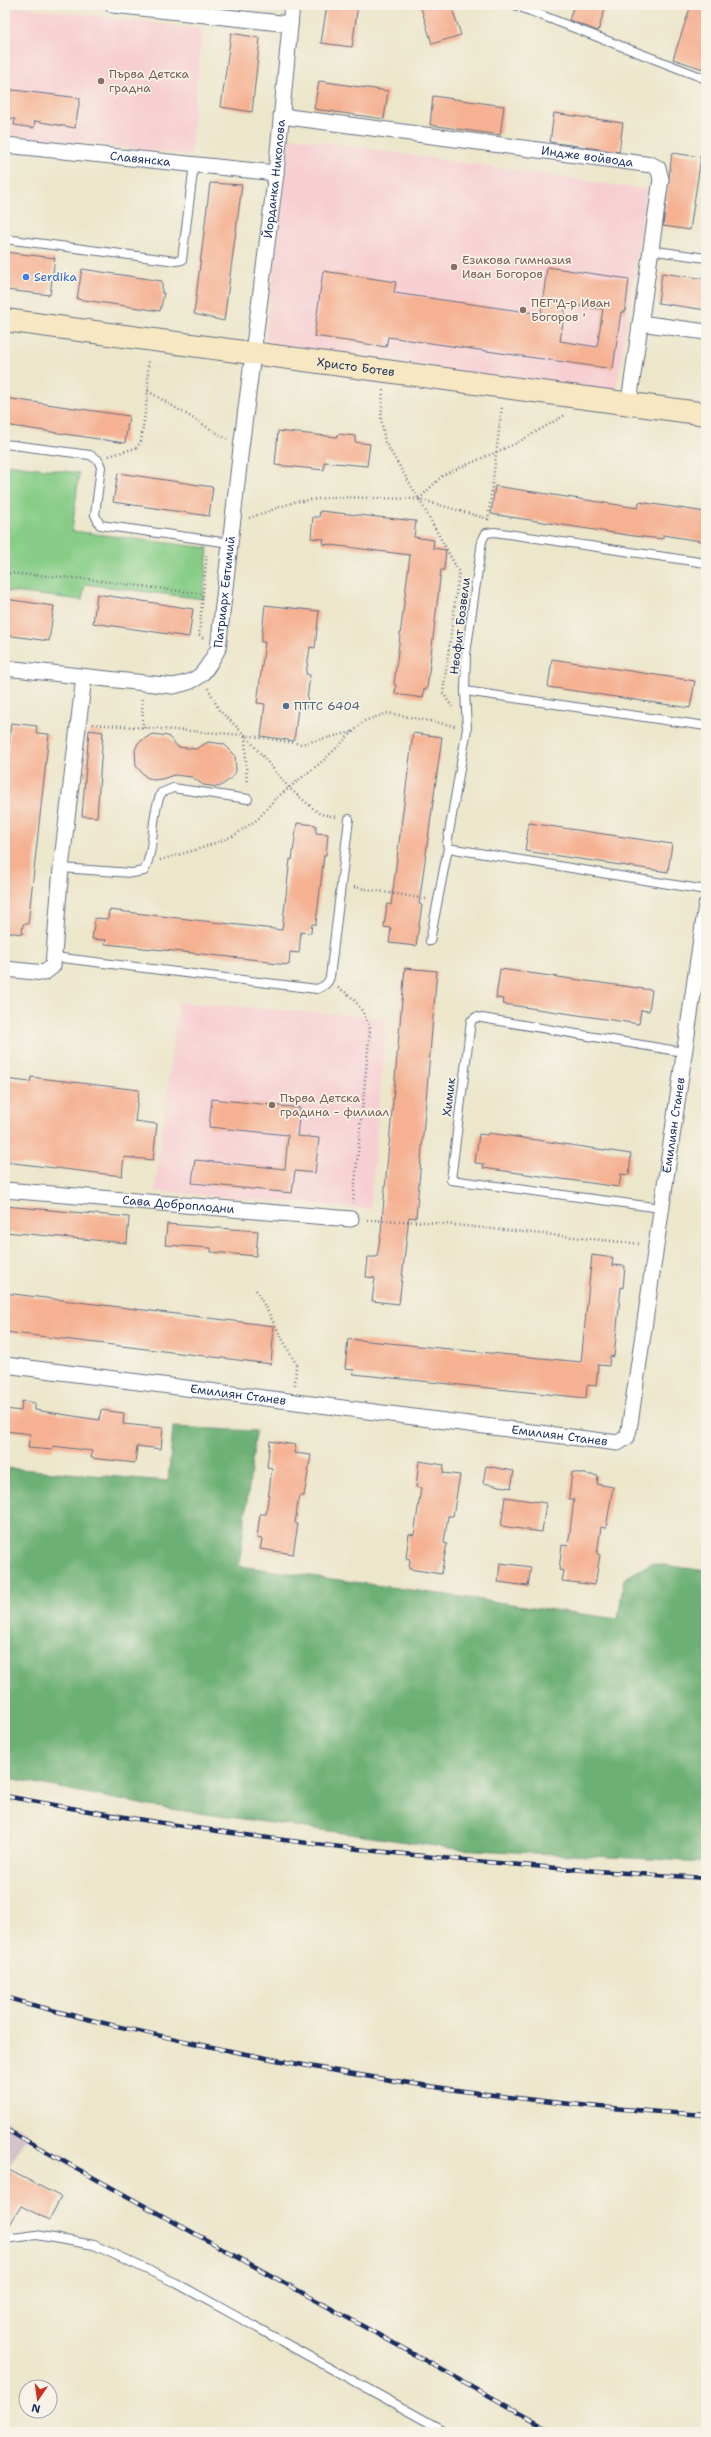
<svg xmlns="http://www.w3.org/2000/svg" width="711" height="2437" viewBox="0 0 711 2437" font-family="'Shantell Sans',sans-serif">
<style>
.built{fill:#f7cfd3}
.industrial{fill:#d2bdc7}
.green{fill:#87cd87;stroke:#517e72}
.forest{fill:#6db074;stroke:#447069}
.building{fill:#f5b192;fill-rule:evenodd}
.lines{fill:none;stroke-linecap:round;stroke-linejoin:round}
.lane-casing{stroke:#646f84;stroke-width:10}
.street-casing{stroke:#646f84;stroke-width:17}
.secondary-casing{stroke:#646f84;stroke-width:24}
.path{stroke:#646f84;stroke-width:2.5;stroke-dasharray:1 3;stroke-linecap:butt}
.lane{stroke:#fff;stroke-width:8}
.street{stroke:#fff;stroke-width:15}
.secondary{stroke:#f7e8c3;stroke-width:22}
.rail-casing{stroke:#1b2f5e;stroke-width:4.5}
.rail{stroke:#f7f3e8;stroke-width:3;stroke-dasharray:9;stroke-linecap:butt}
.education-dot{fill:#8d6e63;stroke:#f7f3e8;stroke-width:1.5}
.shop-dot{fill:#3f7fe0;stroke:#f7f3e8;stroke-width:1.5}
.service-dot{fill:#5c6f8a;stroke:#f7f3e8;stroke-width:1.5}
.labels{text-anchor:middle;stroke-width:3.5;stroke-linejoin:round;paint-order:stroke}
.education-label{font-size:12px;fill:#785e54;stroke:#f7f3e8;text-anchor:start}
.street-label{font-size:12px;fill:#1b2f5e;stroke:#f7f3e8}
.shop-label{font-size:12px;fill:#366cbe;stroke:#f7f3e8;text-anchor:start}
.service-label{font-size:12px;fill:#4e5e75;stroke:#f7f3e8;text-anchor:start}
</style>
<rect width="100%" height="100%" fill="#f7f3e8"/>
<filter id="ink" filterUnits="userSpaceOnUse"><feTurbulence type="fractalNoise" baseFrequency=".025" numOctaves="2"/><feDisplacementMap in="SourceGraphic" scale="8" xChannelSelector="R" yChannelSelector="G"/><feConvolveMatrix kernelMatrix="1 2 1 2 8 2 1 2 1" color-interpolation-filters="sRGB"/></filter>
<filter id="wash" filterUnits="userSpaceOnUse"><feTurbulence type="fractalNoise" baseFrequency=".012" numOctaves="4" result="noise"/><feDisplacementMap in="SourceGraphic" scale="16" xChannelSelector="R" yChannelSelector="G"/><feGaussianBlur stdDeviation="0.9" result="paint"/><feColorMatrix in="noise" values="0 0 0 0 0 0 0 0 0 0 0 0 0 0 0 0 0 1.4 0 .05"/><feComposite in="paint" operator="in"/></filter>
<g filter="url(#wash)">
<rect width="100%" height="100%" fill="#ece6cb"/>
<g class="built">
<polygon points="5,5 202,29 190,155 5,134"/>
<polygon points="290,137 646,190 616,394 265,343"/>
<polygon points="178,1002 387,1018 370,1209 155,1191"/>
</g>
<polygon class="industrial" points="5,2120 28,2132 5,2175"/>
<polygon class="green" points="5,464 79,473 72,531 208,548 203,599 85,584 82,600 5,591"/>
<polygon class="forest" points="173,1427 256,1431 239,1566 618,1619 624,1579 651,1563 706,1571 706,1862 457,1849 150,1806 5,1777 5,1468 168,1481"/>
<g id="blocks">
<g class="building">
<polygon points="327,5 358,5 352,47 321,43"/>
<polygon points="420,5 451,5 461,35 432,44"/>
<polygon points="574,5 606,5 598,31 569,20"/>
<polygon points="691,5 706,5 706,70 673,59"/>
<polygon points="231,33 260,38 252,112 221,107"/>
<polygon points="319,81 388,91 384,119 314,109"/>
<polygon points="5,89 80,98 75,128 35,121 34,128 14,125 15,119 5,118"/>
<polygon points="433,96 504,106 500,135 430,125"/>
<polygon points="554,113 623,123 619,152 550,142"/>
<polygon points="672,153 701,157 690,230 663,226"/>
<polygon points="210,183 242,185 224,321 194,314"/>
<polygon points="5,252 55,258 50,295 5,290"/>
<path d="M547,267l82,12 -4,33h-4l-8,57 -225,-32 -2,10 -72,-11 9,-65 73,11 -2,11 147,21zM566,304l37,5 -6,38 -37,-6z"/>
<polygon points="82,269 162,281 162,293 164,293 160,311 77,299"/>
<polygon points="662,273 706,279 706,310 658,303"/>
<polygon points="5,398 129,416 125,443 5,425"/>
<polygon points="278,431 337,437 338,434 355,436 355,442 370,444 367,466 324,462 324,470 275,465"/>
<polygon points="118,473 213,487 209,516 113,502"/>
<polygon points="495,486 638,508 639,502 706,512 706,542 663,535 663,539 634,536 491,514"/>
<polygon points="320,511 416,521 414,537 434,540 433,548 446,550 444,570 441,570 427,689 424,689 423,698 395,694 396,685 394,684 410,555 323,544 324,539 311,538 313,517 319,517"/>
<polygon points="97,594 193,609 189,637 93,623"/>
<polygon points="5,599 54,606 49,641 5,635"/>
<polygon points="265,605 319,611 315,648 310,647 306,674 310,675 306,709 298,708 294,741 261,736 265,704 257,703 265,642 261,642"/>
<polygon points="552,659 695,681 690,708 548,687"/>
<polygon points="11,723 37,726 36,733 49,734 28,924 23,924 22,934 5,932 5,780"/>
<polygon points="89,730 103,732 97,817 82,816"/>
<polygon points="413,733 442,737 419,904 422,905 416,946 389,943 391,928 384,927 387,904 391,905"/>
<polygon points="152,734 168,736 178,747 196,749 208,742 224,744 235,755 236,771 232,778 219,787 203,785 192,777 174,775 162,779 154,780 146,777 136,766 135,750 138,743"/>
<polygon points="297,823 316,825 316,833 328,834 326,855 324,855 316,924 312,924 311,933 301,932 299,953 290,952 289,965 269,963 269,961 105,944 106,940 92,939 95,918 108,919 109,910 282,930 290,859 292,860"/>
<polygon points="529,823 672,844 668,872 525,851"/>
<polygon points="405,968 437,971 416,1218 409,1217 399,1304 372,1301 375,1278 366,1277 368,1257 377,1257 381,1232"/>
<polygon points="500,969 652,990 649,1011 641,1010 639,1024 503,1004 504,999 496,998"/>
<polygon points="31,1077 139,1090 135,1121 157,1124 153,1160 124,1157 122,1176 5,1162 5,1079 30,1082"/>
<polygon points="212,1099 300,1108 297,1136 319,1138 315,1173 295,1171 292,1193 192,1183 195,1160 285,1169 288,1135 209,1127"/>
<polygon points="489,1133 631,1154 629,1175 621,1174 619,1187 483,1168 484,1164 475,1163 479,1134 488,1135"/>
<polygon points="5,1206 129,1217 127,1243 5,1232"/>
<polygon points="167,1224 258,1231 256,1256 211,1252 211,1248 165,1245"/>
<polygon points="592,1255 613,1258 612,1265 625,1266 623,1288 621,1287 614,1357 610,1356 609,1366 598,1365 596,1386 587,1385 586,1398 353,1374 354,1370 345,1369 348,1339 581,1362"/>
<polygon points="5,1293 274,1326 271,1364 5,1332"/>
<polygon points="22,1401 35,1403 35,1410 99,1420 101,1410 124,1413 123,1424 163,1428 161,1449 137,1446 135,1463 91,1458 92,1451 53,1446 53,1450 28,1448 30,1434 5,1431 5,1409 21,1411"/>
<polygon points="270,1441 296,1445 294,1453 311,1455 304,1496 299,1496 295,1523 298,1524 293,1554 260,1549 262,1539 257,1538 260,1514 266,1514 272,1468 267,1467"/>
<polygon points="419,1461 444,1465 443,1473 460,1475 453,1516 448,1516 444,1543 447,1544 441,1574 409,1569 410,1559 406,1558 409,1534 414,1535 421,1488 416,1487"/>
<polygon points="486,1466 514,1471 511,1488 483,1483"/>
<polygon points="572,1472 598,1476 597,1484 613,1487 606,1528 601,1527 597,1554 600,1555 595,1585 562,1581 564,1571 559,1570 562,1545 568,1546 574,1499 569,1499"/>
<polygon points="505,1497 546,1503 542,1532 501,1526"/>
<polygon points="500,1563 531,1567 528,1586 498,1582"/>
<polygon points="5,2168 61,2197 49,2220 21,2206 5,2233"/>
</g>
</g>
</g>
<g filter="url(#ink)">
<use href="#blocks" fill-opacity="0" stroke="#646f84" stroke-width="1"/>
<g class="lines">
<defs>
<g id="lane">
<polyline points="515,5 706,79"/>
<polyline points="5,239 176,261 182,260 194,164"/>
<polyline points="649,250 706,258"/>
<polyline points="5,444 90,455 98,460 101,467 95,515 100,525 230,543"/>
<polyline points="465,691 706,726"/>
<polyline points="448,848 706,890"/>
<path d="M61,868l71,5 12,-2c12,-24 6,-53 17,-78l12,-5 75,11"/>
<polyline points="430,941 448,848 447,844 467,729 465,691 466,654 482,541 486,533 494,532 706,563"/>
<path d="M54,957l263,32c7,-3 11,-5 13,-12l19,-158"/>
<polyline points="661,1208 451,1180 471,1021 476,1017 683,1052"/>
<polyline points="5,2239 36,2235 94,2245 176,2283 446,2432"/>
</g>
<g id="street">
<polyline points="113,5 290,24"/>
<path id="s1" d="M281,116l371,49 6,3 3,11 -32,223"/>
<path id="s2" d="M5,145l271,28"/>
<polyline points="640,323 706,332"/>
<path id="s3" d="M5,668l168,18c29,-5 31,-13 45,-37l23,-201 35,-275 16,-168"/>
<polyline points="5,969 44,973 53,966 61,868 84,677"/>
<path id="s4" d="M5,1190l346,29"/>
<path id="s5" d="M5,1365l613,78 9,-6 2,-7 77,-525"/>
</g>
<g id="secondary">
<path id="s6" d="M5,320l701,94"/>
</g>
</defs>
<use href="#lane" class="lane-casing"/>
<use href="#street" class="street-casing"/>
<use href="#secondary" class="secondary-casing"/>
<g class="path">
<polyline points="383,390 381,419 385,442 419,499 459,572 443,693 452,707"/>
<polyline points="148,391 227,439"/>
<polyline points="109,456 136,448 141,442 148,391 148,359"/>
<polyline points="419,499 443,475 517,443 565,415"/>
<polyline points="249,518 294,502 333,497 419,499 488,519"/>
<polyline points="488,520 502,406"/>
<polyline points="5,573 78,578 203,594"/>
<polyline points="203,638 199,635 207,553"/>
<polyline points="208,688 219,710 245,735 290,789 320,814 337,817"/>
<polyline points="142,699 143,728"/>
<polyline points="93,724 245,735 301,744 352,732"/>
<polyline points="245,736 247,787"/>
<polyline points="160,860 202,848 233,836 258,819 275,799 324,760 364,721 388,713 455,726"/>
<polyline points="354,887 426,899"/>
<path d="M338,988c18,9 26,24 32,41l-17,174"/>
<polyline points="367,1220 425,1222 641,1244"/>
<polyline points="256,1290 296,1364 295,1385"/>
</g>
<use href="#lane" class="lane"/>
<use href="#street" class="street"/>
<use href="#secondary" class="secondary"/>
<defs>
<g id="rail">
<path d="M5,1796c231,44 466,69 701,82"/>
<path d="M5,1997c74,22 151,38 226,54 157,32 315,55 475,64"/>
<polyline points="5,2129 555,2432"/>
</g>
</defs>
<use href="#rail" class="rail-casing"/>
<use href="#rail" class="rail"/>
</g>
</g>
<g class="education-dot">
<circle cx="101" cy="81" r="4"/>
<circle cx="454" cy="267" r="4"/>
<circle cx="523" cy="310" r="4"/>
<circle cx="272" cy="1105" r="4"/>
</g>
<circle class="shop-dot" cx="26" cy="277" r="4"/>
<circle class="service-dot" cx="286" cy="706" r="4"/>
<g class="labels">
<g class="education-label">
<text x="109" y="78">Първа Детска<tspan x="109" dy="14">градна</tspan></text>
<text x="462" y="264">Езикова гимназия<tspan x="462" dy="14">Иван Богоров</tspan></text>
<text x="531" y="307">ПЕГ"Д-р Иван<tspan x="531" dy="14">Богоров '</tspan></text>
<text x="280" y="1102">Първа Детска<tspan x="280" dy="14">градина - филиал</tspan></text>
</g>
<g class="street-label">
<text dy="4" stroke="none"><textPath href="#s1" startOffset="309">Индже войвода</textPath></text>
<text dy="4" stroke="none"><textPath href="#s2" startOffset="136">Славянска</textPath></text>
<text dy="4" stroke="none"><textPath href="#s3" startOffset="704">Йорданка Николова</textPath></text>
<text dy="4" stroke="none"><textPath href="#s6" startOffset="354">Христо Ботев</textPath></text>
<text dy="4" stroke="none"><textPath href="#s3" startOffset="288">Патриарх Евтимий</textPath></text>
<text transform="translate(460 626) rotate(-83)" y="4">Неофит Бозвели</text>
<text transform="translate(449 1097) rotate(-83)" y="4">Химик</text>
<text dy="4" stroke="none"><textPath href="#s5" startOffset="944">Емилиян Станев</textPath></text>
<text dy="4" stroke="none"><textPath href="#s4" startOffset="174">Сава Доброплодни</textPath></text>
<text dy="4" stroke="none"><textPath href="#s5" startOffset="235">Емилиян Станев</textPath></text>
<text dy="4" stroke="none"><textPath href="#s5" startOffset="559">Емилиян Станев</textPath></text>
</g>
<g class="shop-label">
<text x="34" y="281">Serdika</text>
</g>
<g class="service-label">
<text x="294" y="710">ПТТС 6404</text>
</g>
</g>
<rect width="711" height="2437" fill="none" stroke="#f7f3e8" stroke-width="20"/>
<g transform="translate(38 2399) rotate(193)"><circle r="19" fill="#f7f3e8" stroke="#9fa5b1"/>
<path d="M0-3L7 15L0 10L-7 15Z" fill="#c8321e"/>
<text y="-6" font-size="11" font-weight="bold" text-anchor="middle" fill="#1b2f5e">N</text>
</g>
</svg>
